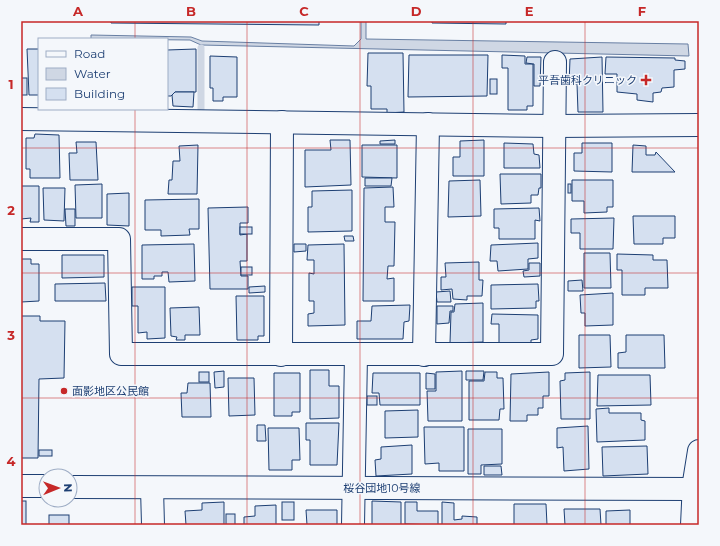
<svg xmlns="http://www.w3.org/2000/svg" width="720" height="546" viewBox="0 0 720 546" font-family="Montserrat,'Noto Sans JP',sans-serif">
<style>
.water{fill:#cfd7e4;stroke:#687fa3}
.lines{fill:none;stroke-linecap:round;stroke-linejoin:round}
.stream{stroke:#cfd7e4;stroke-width:7}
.building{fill:#d5e0f0;stroke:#1d3f73}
.street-casing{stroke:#1d3f73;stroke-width:24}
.secondary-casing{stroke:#1d3f73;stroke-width:24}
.street{stroke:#f4f7fb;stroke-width:22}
.secondary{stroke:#f4f7fb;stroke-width:22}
.grid{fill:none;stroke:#c62828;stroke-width:1;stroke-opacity:0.55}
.poi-dot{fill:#c62828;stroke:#f4f7fb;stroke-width:1.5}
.labels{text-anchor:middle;stroke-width:3;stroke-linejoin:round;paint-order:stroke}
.poi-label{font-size:11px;fill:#1d3f73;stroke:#f4f7fb;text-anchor:end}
.street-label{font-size:11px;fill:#1d3f73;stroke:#f4f7fb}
.neatline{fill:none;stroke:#c62828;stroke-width:1.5}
.grid-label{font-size:13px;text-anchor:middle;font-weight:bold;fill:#c62828}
</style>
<rect width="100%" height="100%" fill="#f4f7fb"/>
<polygon class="water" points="361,21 366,21 366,39 688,44 689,56 201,45 190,40 91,39 91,35 191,37 202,41 354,46 361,39"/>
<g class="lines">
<polyline class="stream" points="201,110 201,48"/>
</g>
<g class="building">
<polygon points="111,21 319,21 319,25 111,23"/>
<polygon points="432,21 506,21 506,24 432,23"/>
<polygon points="27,49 39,49 39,95 29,95"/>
<polygon points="196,49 196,92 175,92 171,96 167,96 167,50"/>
<polygon points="368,53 403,53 404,112 387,113 387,109 371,109 371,86 367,86"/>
<polygon points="409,55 488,55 487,96 408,97"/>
<polygon points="502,55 525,56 525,64 533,64 533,106 527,106 527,110 508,110 508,68 502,68"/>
<polygon points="210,56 237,57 237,97 223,97 223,101 213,101 213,88 210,88"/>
<polygon points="527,57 541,57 540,86 534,86 534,64 526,63"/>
<polygon points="602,57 603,112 578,112 577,84 569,84 570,59"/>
<polygon points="606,57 675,58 675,60 685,61 685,69 674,70 674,87 662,88 661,92 653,93 653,102 637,100 637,94 617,92 617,74 605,74"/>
<rect x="21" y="78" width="6" height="17"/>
<rect x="490" y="79" width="7" height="15"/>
<polygon points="175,92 194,92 193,107 173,106 172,95"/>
<polygon points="35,134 59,135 60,178 30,178 30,169 26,169 26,138 34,138"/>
<polygon points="330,140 350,140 351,185 305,187 305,150 331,150"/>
<polygon points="395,140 395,144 380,144 380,141"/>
<polygon points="484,140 484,176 453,176 453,157 460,157 460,141"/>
<polygon points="76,142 96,142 98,180 70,180 69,153 77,153"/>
<polygon points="504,143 533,144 534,154 539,155 540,168 504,168"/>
<polygon points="582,143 612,143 612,172 574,171 574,153 582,153"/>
<polygon points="198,145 197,194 168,194 169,180 172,180 173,161 180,161 179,146"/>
<polygon points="362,145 397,145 397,178 362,177"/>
<polygon points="633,145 646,146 646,155 655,155 656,152 675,172 632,172"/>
<polygon points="500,174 541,174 541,188 539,188 538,195 531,195 531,203 501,204"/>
<polygon points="365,178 392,178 391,186 365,186"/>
<polygon points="480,180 481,216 448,217 449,181"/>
<polygon points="572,180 613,180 613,207 607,207 607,212 584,213 584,201 572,201"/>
<polygon points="102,184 102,218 76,218 75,185"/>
<rect x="568" y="184" width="3" height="9"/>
<polygon points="21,186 39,186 39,222 30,222 31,218 21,219"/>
<polygon points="393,187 394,207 385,207 385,222 395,222 394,266 388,266 387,279 394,278 394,301 363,301 364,188"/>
<polygon points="43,188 65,188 64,221 44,220"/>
<polygon points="352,190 352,231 308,232 308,207 312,207 312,191"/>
<polygon points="129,193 129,226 107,225 107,194"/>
<polygon points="199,199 199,229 189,229 190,235 161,236 161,230 145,230 145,200"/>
<polygon points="248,207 248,223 240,223 240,235 247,234 247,261 240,261 241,276 248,276 248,289 210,289 208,208"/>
<polygon points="539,208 540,221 535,220 535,239 499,239 499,228 494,228 494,209"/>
<polygon points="65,209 75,209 75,226 66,226"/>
<polygon points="633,216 675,216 675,238 663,238 663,244 634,244"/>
<polygon points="614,218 613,249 580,249 580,233 571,233 571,219"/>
<rect x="240" y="227" width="12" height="7"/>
<polygon points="344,236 353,236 354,241 345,241"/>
<polygon points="538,243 538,258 528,259 528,269 498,271 497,261 490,261 491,245"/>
<polygon points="194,244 195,281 169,282 168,272 162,272 162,276 154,276 154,279 142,279 142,245"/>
<polygon points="294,244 306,244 306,251 294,252"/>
<polygon points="344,244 345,325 308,326 308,314 314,313 314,301 309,301 309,273 314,274 314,260 307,260 308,245"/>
<polygon points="584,253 610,253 611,288 584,288"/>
<polygon points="617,254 653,255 653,260 667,260 668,288 645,288 645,295 622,295 622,270 617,270"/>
<polygon points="62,255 104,255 104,277 62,278"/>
<polygon points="21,259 31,259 31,264 39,264 39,301 21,302"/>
<polygon points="479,262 479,280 483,280 482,296 467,296 467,300 453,299 452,289 441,290 441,277 446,277 445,263"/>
<polygon points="529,263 540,263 540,276 524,277 523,271 529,270"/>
<rect x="241" y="267" width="11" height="8"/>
<polygon points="582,280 583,291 568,291 568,281"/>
<polygon points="105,283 106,301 55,301 55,284"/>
<polygon points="538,284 539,301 536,301 536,308 491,309 491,285"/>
<polygon points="265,286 265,292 249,293 249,287"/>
<polygon points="132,287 165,287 165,338 147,339 147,332 138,333 138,306 132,306"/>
<polygon points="450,291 451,302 437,302 436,292"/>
<polygon points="613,293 613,325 585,326 585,313 581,313 580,295"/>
<polygon points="236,296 264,296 264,336 258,336 258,340 237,340"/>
<polygon points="483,303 483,342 450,343 451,312 454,312 455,304"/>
<polygon points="410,305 409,321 404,322 403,339 357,339 357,321 371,321 372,306"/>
<polygon points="437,306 453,306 453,311 450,311 449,323 437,324"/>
<polygon points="199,307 200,335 185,335 185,340 176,340 177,337 171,336 170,308"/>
<polygon points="492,314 538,315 538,339 531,340 531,344 499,343 499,324 491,324"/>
<polygon points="21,316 40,316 40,321 65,321 64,378 39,379 38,458 21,458"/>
<polygon points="579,335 610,335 611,367 579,368"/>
<polygon points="626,335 664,335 665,368 618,368 618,353 626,352"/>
<polygon points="310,370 329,370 329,386 339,386 339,418 310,419"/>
<polygon points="224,371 224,387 215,388 214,372"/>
<polygon points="462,371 462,421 428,421 427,391 436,391 436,372"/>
<polygon points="466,371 484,371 483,380 466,380"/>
<rect x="199" y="372" width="10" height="10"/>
<polygon points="485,372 497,372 497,378 503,378 504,409 500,409 499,420 469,420 469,381 484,381"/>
<polygon points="549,372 549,396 543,396 543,408 538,408 538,415 527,415 527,421 510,421 511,374"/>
<polygon points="590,372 590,419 561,419 560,381 565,380 565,373"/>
<polygon points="274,373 300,373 300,412 292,412 292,416 274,416"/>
<polygon points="373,373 420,373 420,405 380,405 379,393 372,393"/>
<polygon points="426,373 435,374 435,389 426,389"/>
<polygon points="598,375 650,375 651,405 597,406"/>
<polygon points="228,378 254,378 255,415 229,416"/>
<polygon points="188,383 210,383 211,417 182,417 181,393 187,393"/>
<rect x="367" y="396" width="10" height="9"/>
<polygon points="609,408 609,413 641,413 641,420 645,421 645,440 597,442 596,409"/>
<polygon points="418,410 418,437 385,438 385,411"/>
<polygon points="306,423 339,423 337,465 310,465 310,440 306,440"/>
<polygon points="257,425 265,425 266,441 257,441"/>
<polygon points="588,426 589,469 564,471 563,447 557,448 557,428"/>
<polygon points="424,427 464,427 464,471 439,471 439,463 425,464"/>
<polygon points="268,428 299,428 300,460 292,460 292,470 269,470"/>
<polygon points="468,429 502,429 502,464 481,465 481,474 468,474"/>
<polygon points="412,445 412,474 376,476 375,460 381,459 381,447"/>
<polygon points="647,446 648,474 603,476 602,447"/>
<rect x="39" y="450" width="13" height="6"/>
<polygon points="484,466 501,466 502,475 484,475"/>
<rect x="21" y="501" width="5" height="24"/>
<polygon points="372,501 401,502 401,525 372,525"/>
<polygon points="224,502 224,525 186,525 185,511 202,510 202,503"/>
<rect x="282" y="502" width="12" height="18"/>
<polygon points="405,502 417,502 417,511 438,511 438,525 405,524"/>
<polygon points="442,502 454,503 454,520 462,519 462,516 477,517 477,525 442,525"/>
<polygon points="514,504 546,504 547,525 514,525"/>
<polygon points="276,505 276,525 244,525 244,517 255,516 255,506"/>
<polygon points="564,509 600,509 601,525 565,525"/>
<polygon points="306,510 337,510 337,525 307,525"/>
<polygon points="630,510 630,525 606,525 606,511"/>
<rect x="226" y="514" width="9" height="11"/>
<rect x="49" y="515" width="20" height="10"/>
</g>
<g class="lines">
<defs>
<g id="street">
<polyline points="21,119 554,126 699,125"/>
<polyline points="21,239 119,239 121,354 552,354 555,62"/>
<polyline points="281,355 282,122"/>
<polyline points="424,355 428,124"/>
<polyline points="21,486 46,486"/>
<polyline points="70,487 694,489"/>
<polyline points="152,488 153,525"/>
<polyline points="353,525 356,355"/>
</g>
<polyline id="secondary" points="692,525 694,482 699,451"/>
</defs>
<use href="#street" class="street-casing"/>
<use href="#secondary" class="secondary-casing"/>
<use href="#street" class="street"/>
<use href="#secondary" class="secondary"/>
</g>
<path class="grid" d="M135,21v18M247,21v504M360,21v504M473,21v504M585,21v504M135,109v416M21,148h678M21,273h678M21,398h678"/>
<g class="poi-dot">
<path d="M644 74h4v4h4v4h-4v4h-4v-4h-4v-4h4z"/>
<circle cx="64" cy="391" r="4"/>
</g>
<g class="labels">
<g class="poi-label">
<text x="637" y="84">平吾歯科クリニック</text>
<text x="72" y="395" text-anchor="start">面影地区公民館</text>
</g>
<g class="street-label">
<text x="382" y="492">桜谷団地10号線</text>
</g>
</g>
<rect width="720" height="546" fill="none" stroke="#f4f7fb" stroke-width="44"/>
<rect x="38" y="38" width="130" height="72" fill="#f4f7fb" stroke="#9eadc5"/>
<rect x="46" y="51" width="20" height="6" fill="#f4f7fb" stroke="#9eadc5"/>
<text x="74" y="58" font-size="12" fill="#1d3f73">Road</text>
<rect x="46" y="68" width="20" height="12" fill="#cfd7e4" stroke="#9eadc5"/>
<text x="74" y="78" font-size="12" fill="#1d3f73">Water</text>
<rect x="46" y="88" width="20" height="12" fill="#d5e0f0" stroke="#9eadc5"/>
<text x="74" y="98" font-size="12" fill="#1d3f73">Building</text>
<g transform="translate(58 488) rotate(89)"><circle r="19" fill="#f4f7fb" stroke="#9eadc5"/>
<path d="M0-3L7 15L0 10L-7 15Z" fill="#c62828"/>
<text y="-6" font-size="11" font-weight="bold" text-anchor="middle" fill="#1d3f73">N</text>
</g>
<rect x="22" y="22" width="676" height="502" class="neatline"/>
<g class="grid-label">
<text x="78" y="16">A</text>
<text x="191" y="16">B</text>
<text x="304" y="16">C</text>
<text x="416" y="16">D</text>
<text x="529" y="16">E</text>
<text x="642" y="16">F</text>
<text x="11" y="89">1</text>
<text x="11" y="215">2</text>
<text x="11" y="340">3</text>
<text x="11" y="466">4</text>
</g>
</svg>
